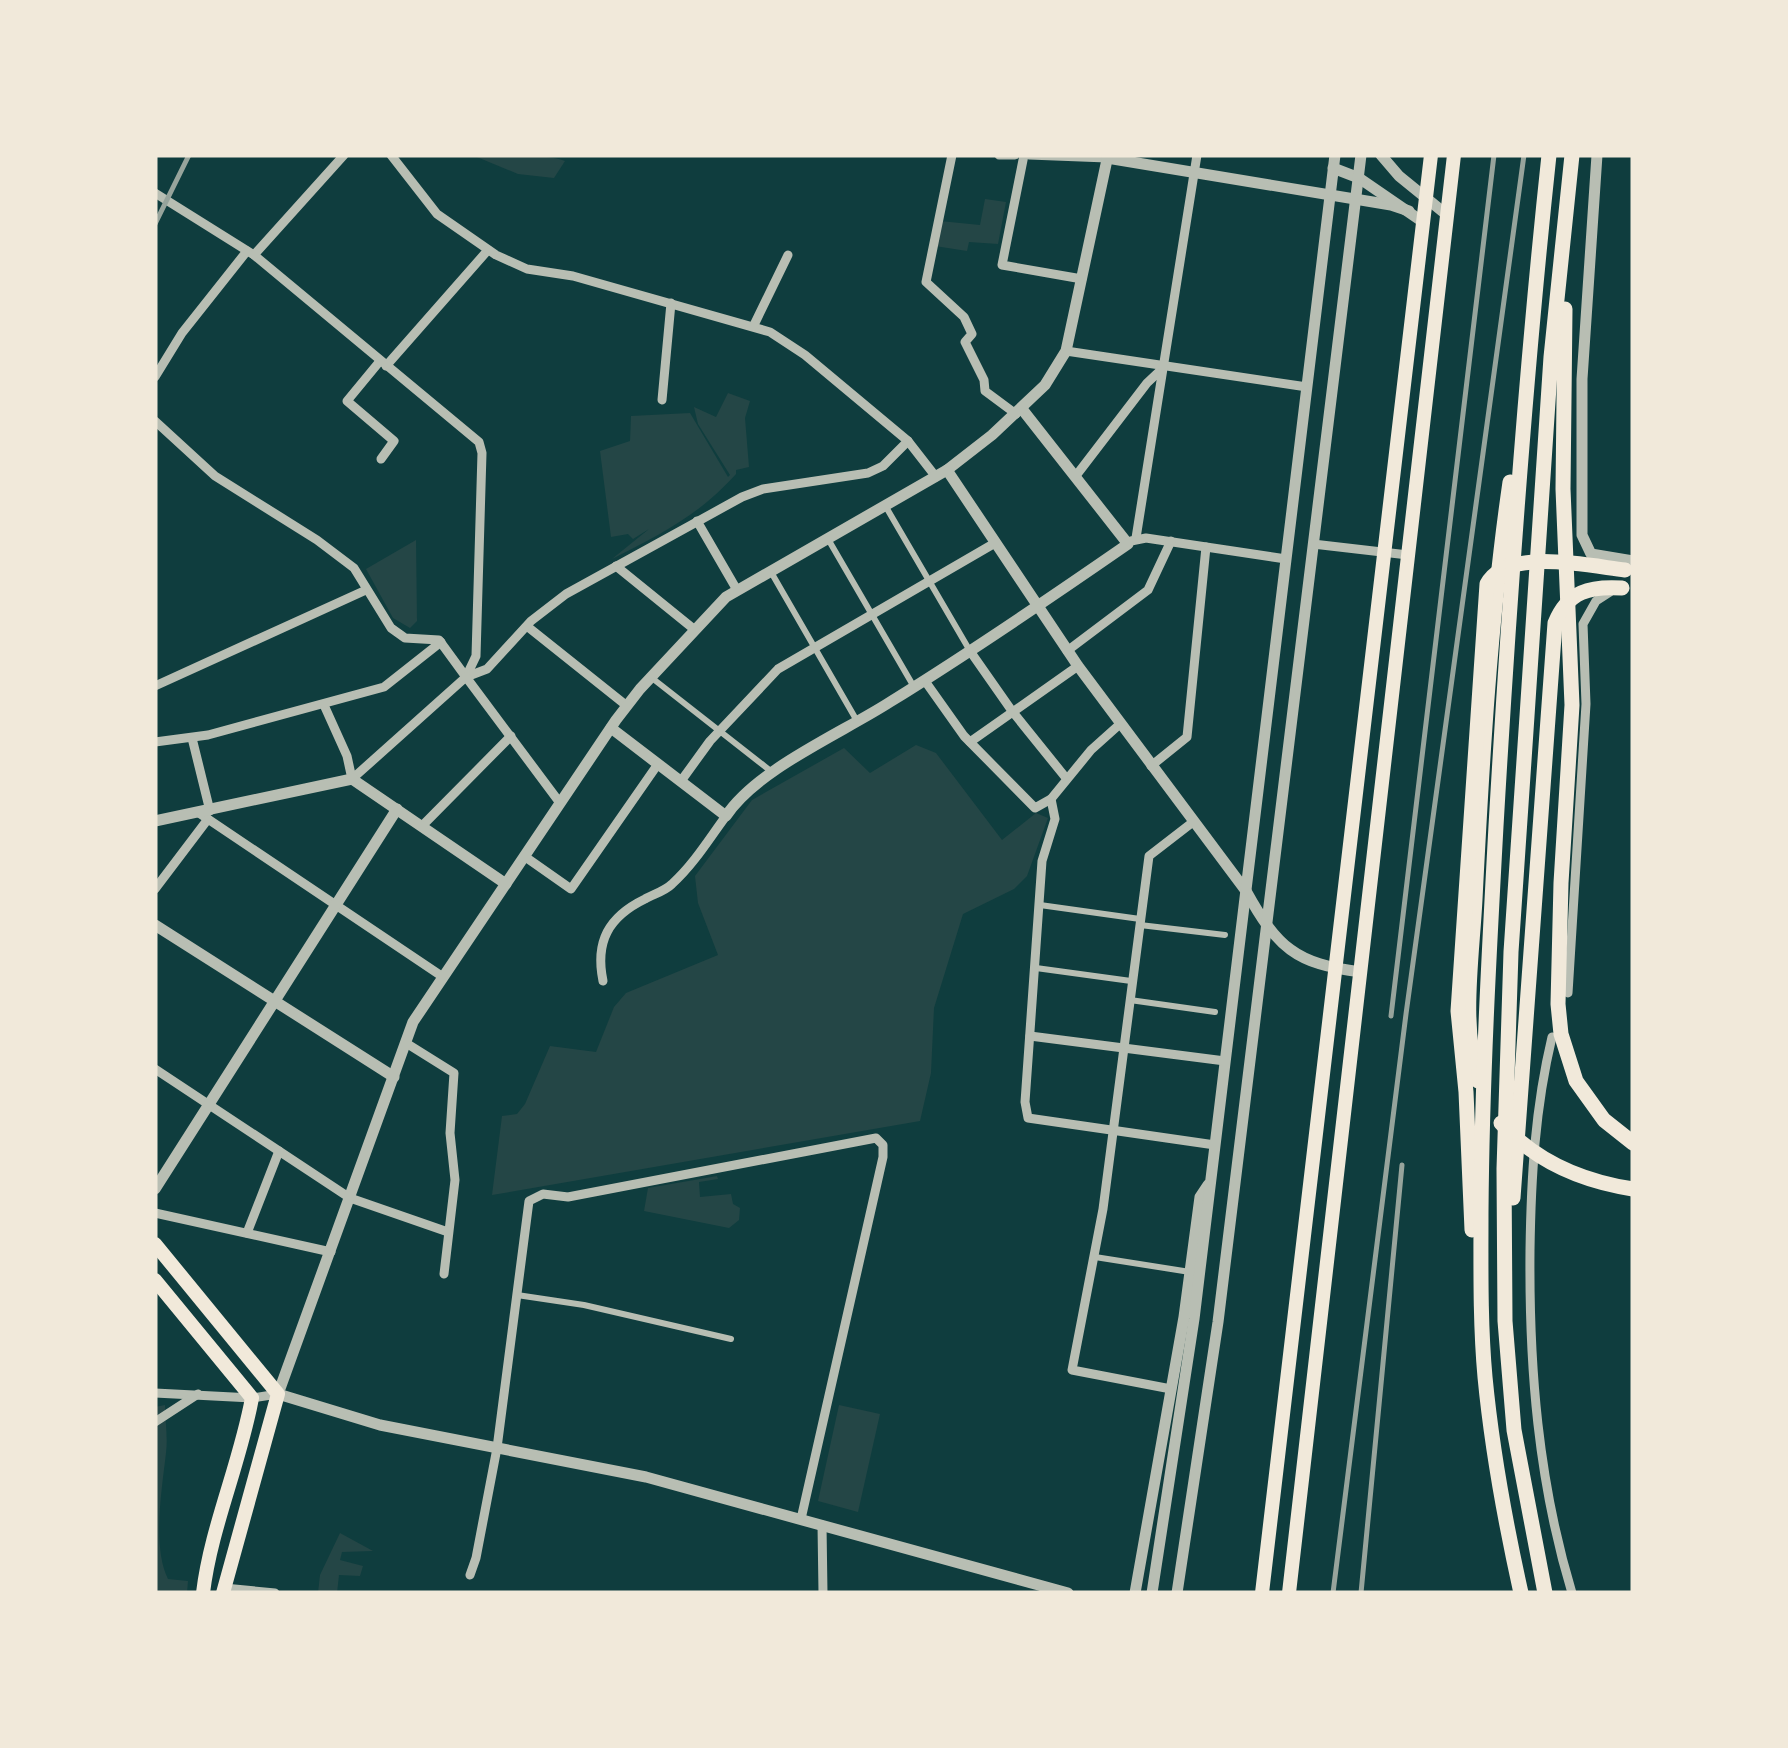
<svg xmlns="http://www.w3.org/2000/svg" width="1788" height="1748" viewBox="0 0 1788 1748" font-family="'Space Grotesk',sans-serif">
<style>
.green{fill:#244646}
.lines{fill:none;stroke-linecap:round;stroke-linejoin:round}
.pedestrian{stroke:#b8beb3;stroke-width:6}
.minor{stroke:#b8beb3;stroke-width:9}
.tertiary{stroke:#b8beb3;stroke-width:11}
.primary{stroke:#f1e9da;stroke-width:14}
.trunk{stroke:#f1e9da;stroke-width:14}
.motorway{stroke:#f1e9da;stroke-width:15}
.rail{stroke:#97a49c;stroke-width:5}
</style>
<rect width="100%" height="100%" fill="#0f3d3e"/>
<g class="green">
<path d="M472,155c24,0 73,-2 93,6l-11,17 -36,-4z"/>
<polygon points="985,199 1006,202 998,244 969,242 967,251 935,246 940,221 980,225"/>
<path d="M728,393l22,8 -5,17 4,49 -13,3v4c-38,42 -75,60 -124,85l37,-30 -16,10 -5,-5 -17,3 -11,-86 30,-10 1,-25 59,-3 38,64 2,-2 -32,-51 -4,-17 22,10z"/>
<polygon points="416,540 417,621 410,628 393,618 366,569"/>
<polygon points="916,745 936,753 1002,840 1036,813 1048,818 1027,876 1014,889 963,914 934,1008 931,1073 920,1121 492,1195 502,1116 517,1114 525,1104 550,1046 596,1052 614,1007 626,993 718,955 698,903 695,876 752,800 844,748 870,773"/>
<polygon points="717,1176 718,1179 699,1182 700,1197 731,1194 733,1204 740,1208 739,1220 729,1228 644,1211 648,1188"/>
<path d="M165,1405c0,15 3,32 1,48 -4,35 -14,94 2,126l20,2 -1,12h-32v-186z"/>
<polygon points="839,1405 880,1414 858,1512 818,1501"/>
<polygon points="340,1533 373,1551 342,1552 340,1560 363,1566 360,1576 339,1575 337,1593 318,1593 320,1575"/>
</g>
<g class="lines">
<g class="pedestrian">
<polyline points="886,507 970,651"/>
<polyline points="828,539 914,687"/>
<polyline points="771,572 857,721"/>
<polyline points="652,678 772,772"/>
<polyline points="1040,905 1140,919"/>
<polyline points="1140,925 1225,935"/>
<polyline points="1036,968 1131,981"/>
<polyline points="1130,1000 1215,1012"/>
<polyline points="1095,1257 1190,1272"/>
<polyline points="517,1295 584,1305 731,1339"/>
</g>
<g class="minor">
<polyline points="391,155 437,214 496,255 527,269 573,276 770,332 805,355 908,441 936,477"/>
<polyline points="952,155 926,282 964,317 972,334 965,342 984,380 985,391 1016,414"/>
<polyline points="999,155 1015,155"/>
<polyline points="1024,155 1002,265 1082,279"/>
<polyline points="1029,155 1107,158"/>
<polyline points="155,193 254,255 479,442 482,453 476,656 466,677"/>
<polyline points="254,255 344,155"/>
<polyline points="754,325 788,255"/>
<polyline points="1066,351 1307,387"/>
<polyline points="380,361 347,401 394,441 381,459"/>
<polyline points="386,366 488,250"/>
<polyline points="155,377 182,333 247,251"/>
<polyline points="662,400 671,303"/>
<polyline points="155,421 215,476 317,540 354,568 391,628 405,638 439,640 466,677"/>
<polyline points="1075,477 1147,383 1163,368"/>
<polyline points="697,521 737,590"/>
<polyline points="1136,538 1197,155"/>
<polyline points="1131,541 1146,538 1286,559"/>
<polyline points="1313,544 1408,555"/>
<polyline points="616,566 695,630"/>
<polyline points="528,627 627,706"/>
<polyline points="970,651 1012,711 1066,778"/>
<polyline points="1067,651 1148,590 1171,541"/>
<polyline points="466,677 487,669 531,621 566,594 742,497 763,489 868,473 883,466 908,441"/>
<polyline points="925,681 964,736 1035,808 1051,799 1091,750 1120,724"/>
<polyline points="155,686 366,590"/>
<polyline points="324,705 347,756 352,779 466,677 560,803"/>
<polyline points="192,738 210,811"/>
<polyline points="155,742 208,735 384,687 441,642"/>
<polyline points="970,742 1078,666"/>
<polyline points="1151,766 1187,737 1206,547"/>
<polyline points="681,781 710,741 778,669 995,543"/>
<polyline points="1051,799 1055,819 1042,861 1025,1102 1028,1118 1215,1145"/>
<polyline points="199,813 443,977"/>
<polyline points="422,826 511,736"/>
<polyline points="524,856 571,889 658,764"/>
<polyline points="155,889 208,819"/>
<path d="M603,981c-8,-39 5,-64 42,-82 9,-5 20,-8 27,-15 22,-20 37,-45 54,-68"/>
<polyline points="1568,993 1586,704 1583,624 1596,601 1610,592"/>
<polyline points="1030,1036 1225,1061"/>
<path d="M1552,1037c-17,71 -21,141 -22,214 -1,116 8,230 42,342"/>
<polyline points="406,1043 454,1073 450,1133 455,1180 444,1274"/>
<polyline points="155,1069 350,1198 448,1232"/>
<polyline points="155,1213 331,1252"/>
<polyline points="247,1233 279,1151"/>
<polyline points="1171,1389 1072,1370 1103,1209 1149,856 1193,822"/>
<polyline points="155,1393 252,1398 278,1394"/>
<polyline points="155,1422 198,1394"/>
<polyline points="822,1525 823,1593"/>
<polyline points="470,1575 476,1558 497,1448 529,1201 543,1194 568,1197 876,1138 883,1145 883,1157 801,1519"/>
<polyline points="224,1588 275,1593"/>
</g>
<g class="tertiary">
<polyline points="1381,155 1399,176 1447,215"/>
<polyline points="1597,155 1582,379 1582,535 1591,554 1633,561"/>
<polyline points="1107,158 1391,205 1409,211"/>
<polyline points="1333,168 1359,178 1423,222"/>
<path d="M947,470l131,196 168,225c31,56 49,73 115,81"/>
<path d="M611,728l115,88c31,-47 116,-83 164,-114 81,-50 160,-104 238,-158l-106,-135"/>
<polyline points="155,821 352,779 506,884"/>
<polyline points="155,925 394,1077"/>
<polyline points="155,1189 397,809"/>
<polyline points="1068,1593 646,1477 380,1425 278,1394 413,1022 616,720 640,689 726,597 947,470 992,435 1045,385 1066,351 1108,155"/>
<polyline points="1135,1593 1184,1317 1200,1197 1208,1185"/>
<polyline points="1152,1593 1194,1319 1335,155"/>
<polyline points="1177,1593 1218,1322 1361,155"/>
</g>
<g class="primary">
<polyline points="155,1244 278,1394 223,1593"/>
<path d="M155,1280l97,118c-12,66 -41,129 -49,195"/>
</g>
<g class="trunk">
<polyline points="1262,1593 1431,155"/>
<polyline points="1289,1593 1454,155"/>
</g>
<g class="motorway">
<polyline points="1565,309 1563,489 1572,705 1561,883 1558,1004 1561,1034 1576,1081 1604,1120 1633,1143"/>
<path d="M1478,1081c-17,-57 -6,-123 -3,-182 7,-139 15,-279 35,-417"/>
<path d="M1501,1123c35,39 80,58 132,66"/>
<path d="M1513,1198l42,-575c13,-32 35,-37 67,-35"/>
<path d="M1472,1230l-6,-138 -8,-81 29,-427c19,-37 103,-18 138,-14"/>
<path d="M1521,1593c-16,-72 -29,-143 -36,-216 -5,-55 -4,-111 -4,-166 1,-129 8,-257 15,-385 13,-224 29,-448 53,-671"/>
<polyline points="1545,1593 1514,1430 1505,1321 1504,1169 1511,952 1527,716 1551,357 1572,155"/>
</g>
<g class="rail">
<polyline points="155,224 189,155"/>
<polyline points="1391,1016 1494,155"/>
<polyline points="1333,1593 1406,1014 1524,155"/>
<polyline points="1361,1593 1402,1165"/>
</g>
</g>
<rect width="1788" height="1748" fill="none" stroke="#f1e9da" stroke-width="315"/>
</svg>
